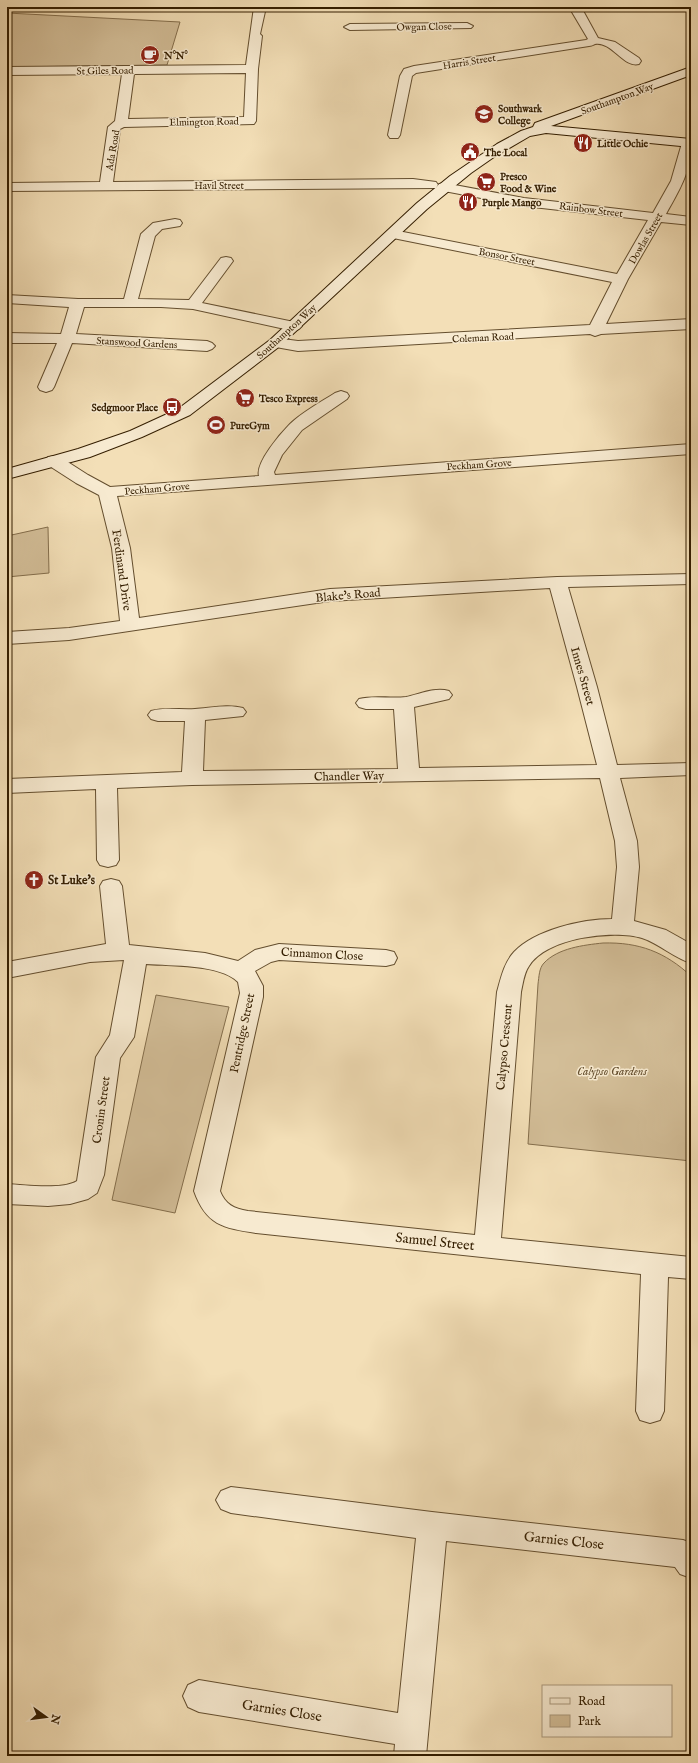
<svg xmlns="http://www.w3.org/2000/svg" width="698" height="1763" viewBox="0 0 698 1763" font-family="'IM FELL English',serif">
<style>
.green{fill:#d3be98;stroke:#846e4c}
.lines{fill:none;stroke-linecap:round;stroke-linejoin:round}
.street-casing{stroke:#644e2e;stroke-width:2}
.secondary-casing{stroke:#341e00;stroke-width:2}
.street{fill:#f7ead0;fill-rule:evenodd}
.secondary{fill:#f7ead0;fill-rule:evenodd}
.labels{text-anchor:middle;stroke-width:3;stroke-linejoin:round;paint-order:stroke}
.far-street-label{font-size:10px;fill:#341e00;stroke:#f7ead0}
.far-poi-label{font-size:10px;font-weight:bold;fill:#341e00;stroke:#f7ead0;text-anchor:start}
.street-label{font-size:12px;fill:#341e00;stroke:#f7ead0}
.poi-label{font-size:12px;font-weight:bold;fill:#341e00;stroke:#f7ead0;text-anchor:start}
.park-label{font-size:12px;font-style:italic;fill:#644e2e;stroke:#f7ead0}
.near-street-label{font-size:14px;fill:#341e00;stroke:#f7ead0}
</style>
<rect width="100%" height="100%" fill="#f3dfb7"/>
<filter id="stains"><feTurbulence type="fractalNoise" baseFrequency=".005" numOctaves="4"/><feColorMatrix values="0 0 0 0 .2 0 0 0 0 .09 0 0 0 0 .02 0 0 0 .5 -.17"/></filter>
<radialGradient id="worn" r=".72"><stop offset=".6" stop-color="#630" stop-opacity="0"/><stop offset="1" stop-color="#630" stop-opacity=".3"/></radialGradient>
<g class="green">
<polygon points="7,13 180,22 167,65 7,67"/>
<polygon points="48,527 49,573 7,577 7,536"/>
<path d="M603,943c36,-1 62,9 88,33v185l-163,-17 10,-160c1,-7 1,-16 6,-21 14,-15 40,-18 59,-20z"/>
<polygon points="156,995 229,1007 175,1213 112,1200"/>
</g>
<g class="lines">
<defs>
<g id="street">
<path d="M254,7h12l-6,27 2,2 -4,33 -2,52 -2,3 -130,3 -4,2 -7,53 300,-3 23,3 2,3 -2,3 -429,3v-8l93,-1 8,-55 7,-6 7,-47 -115,1v-8l239,-2zM246,73l-2,44 -116,2 6,-45z"/>
<polygon points="373,7 456,7 450,10 379,10"/>
<path d="M569,7h12l17,31 17,4 24,16 2,3 -2,3c-16,4 -27,-23 -44,-20 -2,1 -4,2 -6,2l-173,27 -4,3 -12,59 -2,3h-8l-2,-3 12,-59 4,-7 10,-3 172,-26 2,-1z"/>
<polygon points="467,23 473,26 471,28 350,30 344,27 350,24"/>
<path d="M688,139l3,1c0,32 -10,47 -25,74l25,3v8l-30,-3 -33,57 -22,45 85,-5v10l-90,5 -6,2 -5,-2 -292,17 -28,-5 -3,-3 3,-3 5,-2 23,3 292,-16 22,-43 -219,-44 -5,-1 -2,-3 2,-3 5,-1 224,44 31,-54 -124,-14 -80,-15 -5,-1 -2,-3 2,-3 5,-1 80,15 129,15 18,-32 11,-38 1,-3z"/>
<polygon points="175,219 180,220 182,223 180,226 162,229 155,236 138,299 189,300 221,258 226,257 231,258 233,261 202,303 299,323 302,326 299,329 294,331 193,309 161,307 84,307 76,334 207,341 212,343 215,346 212,349 207,351 72,343 54,387 52,390 46,392 40,390 38,387 57,343 7,343 7,333 61,334 69,307 7,303 7,295 78,299 124,299 141,234 153,223"/>
<path d="M341,391l6,2 2,3 -2,3 -45,31 -20,25 -8,17 1,3 416,-31v10l-574,42 13,52 9,70 191,-29 227,-12 134,-3v10l-123,3 29,100 20,78 74,-2v12l-71,3 17,63 2,26 -5,54 32,9 25,14v19c-17,-5 -31,-19 -49,-25 -28,-9 -97,0 -113,28 -5,7 -6,17 -8,26l-20,246 190,19v22l-23,-2 -4,134 -4,9 -10,3 -10,-3 -4,-9 5,-137 -385,-41c-33,-5 -50,-8 -62,-42l46,-198 -2,-11c-18,-18 -67,-16 -92,-18l-12,73 -14,21 -16,117 -7,18 -9,6 -18,5 -22,2 -41,-2v-20c17,1 56,6 70,-3l19,-124 14,-22 14,-75 -34,2 -83,16v-16l99,-18 -6,-58 3,-5 8,-2 8,2 3,5 7,59 76,8 33,8 17,-11 24,-6 107,6 8,2 3,6 -3,6 -8,2 -107,-6 -8,2 -16,9 8,15v11l-43,194c5,13 14,18 28,20l227,24 22,-243c4,-14 7,-29 17,-40 21,-22 68,-33 98,-33l5,-52 -2,-26 -15,-63 -408,7 -75,3 2,72 -3,5 -8,2 -8,-2 -3,-5 -1,-71 -89,4v-14l175,-7 3,-51h-27l-7,-2 -3,-4 3,-4c14,-4 30,-1 44,-2 16,-1 33,-5 48,-1l3,4 -3,4 -38,4 -2,51 195,-2 -4,-60h-28l-7,-2 -3,-4 3,-4c15,-4 31,0 47,-2 14,-3 29,-10 43,-6l3,4 -3,4 -35,8 5,61 178,-3 -20,-78 -27,-99 -220,13 -261,39 -62,4v-12l62,-4 51,-7 -8,-73 -13,-53 -23,-12 -28,-18 -2,-4 2,-4 6,-1 6,1 28,18 22,12 149,-11c-4,-13 22,-43 31,-52 11,-11 31,-22 45,-31z"/>
<polygon points="231,1487 432,1512 683,1540 691,1543 691,1578 680,1574 675,1567 446,1541 426,1756 394,1756 395,1744 199,1712 188,1707 183,1696 188,1685 199,1680 398,1713 416,1538 231,1513 221,1509 216,1500 221,1491"/>
</g>
<polygon id="secondary" points="691,67 691,75 551,126 691,139 691,147 546,133 530,136 494,157 471,173 427,209 280,346 190,415 142,437 90,457 7,479 7,469 78,449 130,431 178,409 270,340 417,203 450,176 497,144 521,131 533,127 535,123"/>
</defs>
<use href="#street" class="street-casing"/>
<use href="#secondary" class="secondary-casing"/>
<use href="#street" class="street"/>
<use href="#secondary" class="secondary"/>
</g>
<defs>
<symbol id="cafe-disc" viewBox="-11 -11 22 22"><circle r="9.5" fill="#8f2418" stroke="#f7ead0"/><path d="M-5.5-4.5H6V0H3Q3 3.5 0 3.5H-2.5Q-5.5 3.5-5.5 0ZM3-3.2v2h1.7v-2ZM-6 4.5H4V6H-6Z" fill="#fff"/></symbol>
<symbol id="university-disc" viewBox="-11 -11 22 22"><circle r="9.5" fill="#8f2418" stroke="#f7ead0"/><path d="M0-5L7-2L0 1L-7-2ZM-4 1L0 2.5L4 1V4Q0 6-4 4Z" fill="#fff"/></symbol>
<symbol id="restaurant-disc" viewBox="-11 -11 22 22"><circle r="9.5" fill="#8f2418" stroke="#f7ead0"/><path d="M-5-6h1v4h1v-4h1v4h1v-4h1v5L-1.5 .5V6h-2V.5L-5-1ZM5-6V6H3V1.5H1.5Q1.5-4 5-6Z" fill="#fff"/></symbol>
<symbol id="civic-disc" viewBox="-11 -11 22 22"><circle r="9.5" fill="#8f2418" stroke="#f7ead0"/><path d="M-.6-6.5H3V-4.5H.6V-3L4-1V1h2V6H-6V1h2V-1L-.6-3ZM-1.2 2.5V6h2.4V2.5Z" fill="#fff"/></symbol>
<symbol id="supermarket-disc" viewBox="-11 -11 22 22"><circle r="9.5" fill="#8f2418" stroke="#f7ead0"/><path d="M-6-5.5h2.5l.6 2H6L4.5 2H-2.5L-4.4-4H-6ZM-1.5 3.2a1.3 1.3 0 1 0 .1 0ZM3 3.2a1.3 1.3 0 1 0 .1 0Z" fill="#fff"/></symbol>
<symbol id="bus-disc" viewBox="-11 -11 22 22"><circle r="9.5" fill="#8f2418" stroke="#f7ead0"/><path d="M-5-6H5V4H4V6H2V4H-2V6H-4V4H-5ZM-3.5-4V0h7V-4ZM-3.5 1.2v1.5H-2V1.2ZM2 1.2v1.5H3.5V1.2Z" fill="#fff"/></symbol>
<symbol id="stadium-disc" viewBox="-11 -11 22 22"><circle r="9.5" fill="#8f2418" stroke="#f7ead0"/><path d="M0-5a6.5 5 0 1 0 0 10a6.5 5 0 1 0 0-10ZM-3.5-1.8h7v3.6h-7Z" fill="#fff"/></symbol>
<symbol id="church-disc" viewBox="-11 -11 22 22"><circle r="9.5" fill="#8f2418" stroke="#f7ead0"/><path d="M-1.2-6h2.4v3.5h3.3v2.4h-3.3V6h-2.4V-.1h-3.3v-2.4h3.3Z" fill="#fff"/></symbol>
</defs>
<g fill-rule="evenodd">
<use href="#cafe-disc" x="139" y="44" width="22" height="22"/>
<use href="#university-disc" x="473" y="103" width="22" height="22"/>
<use href="#restaurant-disc" x="572" y="132" width="22" height="22"/>
<use href="#civic-disc" x="459" y="141" width="22" height="22"/>
<use href="#supermarket-disc" x="475" y="171" width="22" height="22"/>
<use href="#restaurant-disc" x="457" y="191" width="22" height="22"/>
<use href="#supermarket-disc" x="234" y="387" width="22" height="22"/>
<use href="#bus-disc" x="161" y="396" width="22" height="22"/>
<use href="#stadium-disc" x="205" y="414" width="22" height="22"/>
<use href="#church-disc" x="23" y="869" width="22" height="22"/>
</g>
<g class="labels">
<g class="far-street-label">
<text transform="translate(424 26) rotate(-1)" y="4">Owgan Close</text>
<text transform="translate(469 61) rotate(-9)" y="4">Harris Street</text>
<text transform="translate(105 70) rotate(-1)" y="4">St Giles Road</text>
<text transform="translate(617 98) rotate(-20)" y="4">Southampton Way</text>
<text transform="translate(204 121) rotate(-1)" y="4">Elmington Road</text>
<text transform="translate(112 150) rotate(-80)" y="4">Ada Road</text>
<text x="219" y="189">Havil Street</text>
<text transform="translate(591 209) rotate(7)" y="4">Rainbow Street</text>
<text transform="translate(645 238) rotate(-60)" y="4">Dowlas Street</text>
<text transform="translate(507 256) rotate(11)" y="4">Bonsor Street</text>
<text transform="translate(286 331) rotate(-42)" y="4">Southampton Way</text>
<text transform="translate(483 337) rotate(-3)" y="4">Coleman Road</text>
<text transform="translate(137 342) rotate(3)" y="4">Stanswood Gardens</text>
<text transform="translate(479 464) rotate(-4)" y="4">Peckham Grove</text>
<text transform="translate(157 488) rotate(-5)" y="4">Peckham Grove</text>
</g>
<g class="far-poi-label">
<text x="164" y="59">N°N°</text>
<text x="498" y="112">Southwark<tspan x="498" dy="12">College</tspan></text>
<text x="597" y="147">Little Ochie</text>
<text x="484" y="156">The Local</text>
<text x="500" y="180">Presco<tspan x="500" dy="12">Food &amp; Wine</tspan></text>
<text x="482" y="206">Purple Mango</text>
<text x="259" y="402">Tesco Express</text>
<text x="158" y="411" text-anchor="end">Sedgmoor Place</text>
<text x="230" y="429">PureGym</text>
</g>
<g class="street-label">
<text transform="translate(122 570) rotate(82)" y="4">Ferdinand Drive</text>
<text transform="translate(348 595) rotate(-5)" y="4">Blake's Road</text>
<text transform="translate(583 676) rotate(74)" y="4">Innes Street</text>
<text transform="translate(349 776) rotate(-1)" y="4">Chandler Way</text>
<text transform="translate(322 954) rotate(3)" y="4">Cinnamon Close</text>
<text transform="translate(242 1033) rotate(-78)" y="4">Pentridge Street</text>
<text transform="translate(504 1047) rotate(-85)" y="4">Calypso Crescent</text>
<text transform="translate(101 1110) rotate(-82)" y="4">Cronin Street</text>
</g>
<g class="poi-label">
<text x="48" y="884">St Luke's</text>
</g>
<g class="park-label">
<text x="612" y="1075">Calypso Gardens</text>
</g>
<g class="near-street-label">
<text transform="translate(435 1241) rotate(6)" y="5">Samuel Street</text>
<text transform="translate(564 1540) rotate(6)" y="5">Garnies Close</text>
<text transform="translate(282 1710) rotate(9)" y="5">Garnies Close</text>
</g>
</g>
<rect width="698" height="1763" fill="none" stroke="#f3dfb7" stroke-width="24"/>
<rect x="8" y="8" width="682" height="1747" fill="none" stroke="#341e00" stroke-width="2"/>
<rect x="12" y="12" width="674" height="1739" fill="none" stroke="#341e00"/>
<rect x="542" y="1685" width="130" height="52" fill="#f7ead0" stroke="#a9987d"/>
<rect x="550" y="1698" width="20" height="6" fill="#f7ead0" stroke="#a9987d"/>
<text x="578" y="1705" font-size="12" fill="#341e00">Road</text>
<rect x="550" y="1715" width="20" height="12" fill="#d3be98" stroke="#a9987d"/>
<text x="578" y="1725" font-size="12" fill="#341e00">Park</text>
<g transform="translate(46 1717) rotate(104)" stroke="#f7ead0" stroke-width="3" paint-order="stroke">
<path d="M0-3L7 15L0 10L-7 15Z" fill="#341e00"/>
<text y="-6" font-size="11" font-weight="bold" text-anchor="middle" fill="#341e00">N</text>
</g>
<rect width="100%" height="100%" filter="url(#stains)"/>
<rect width="100%" height="100%" fill="url(#worn)"/>
</svg>
